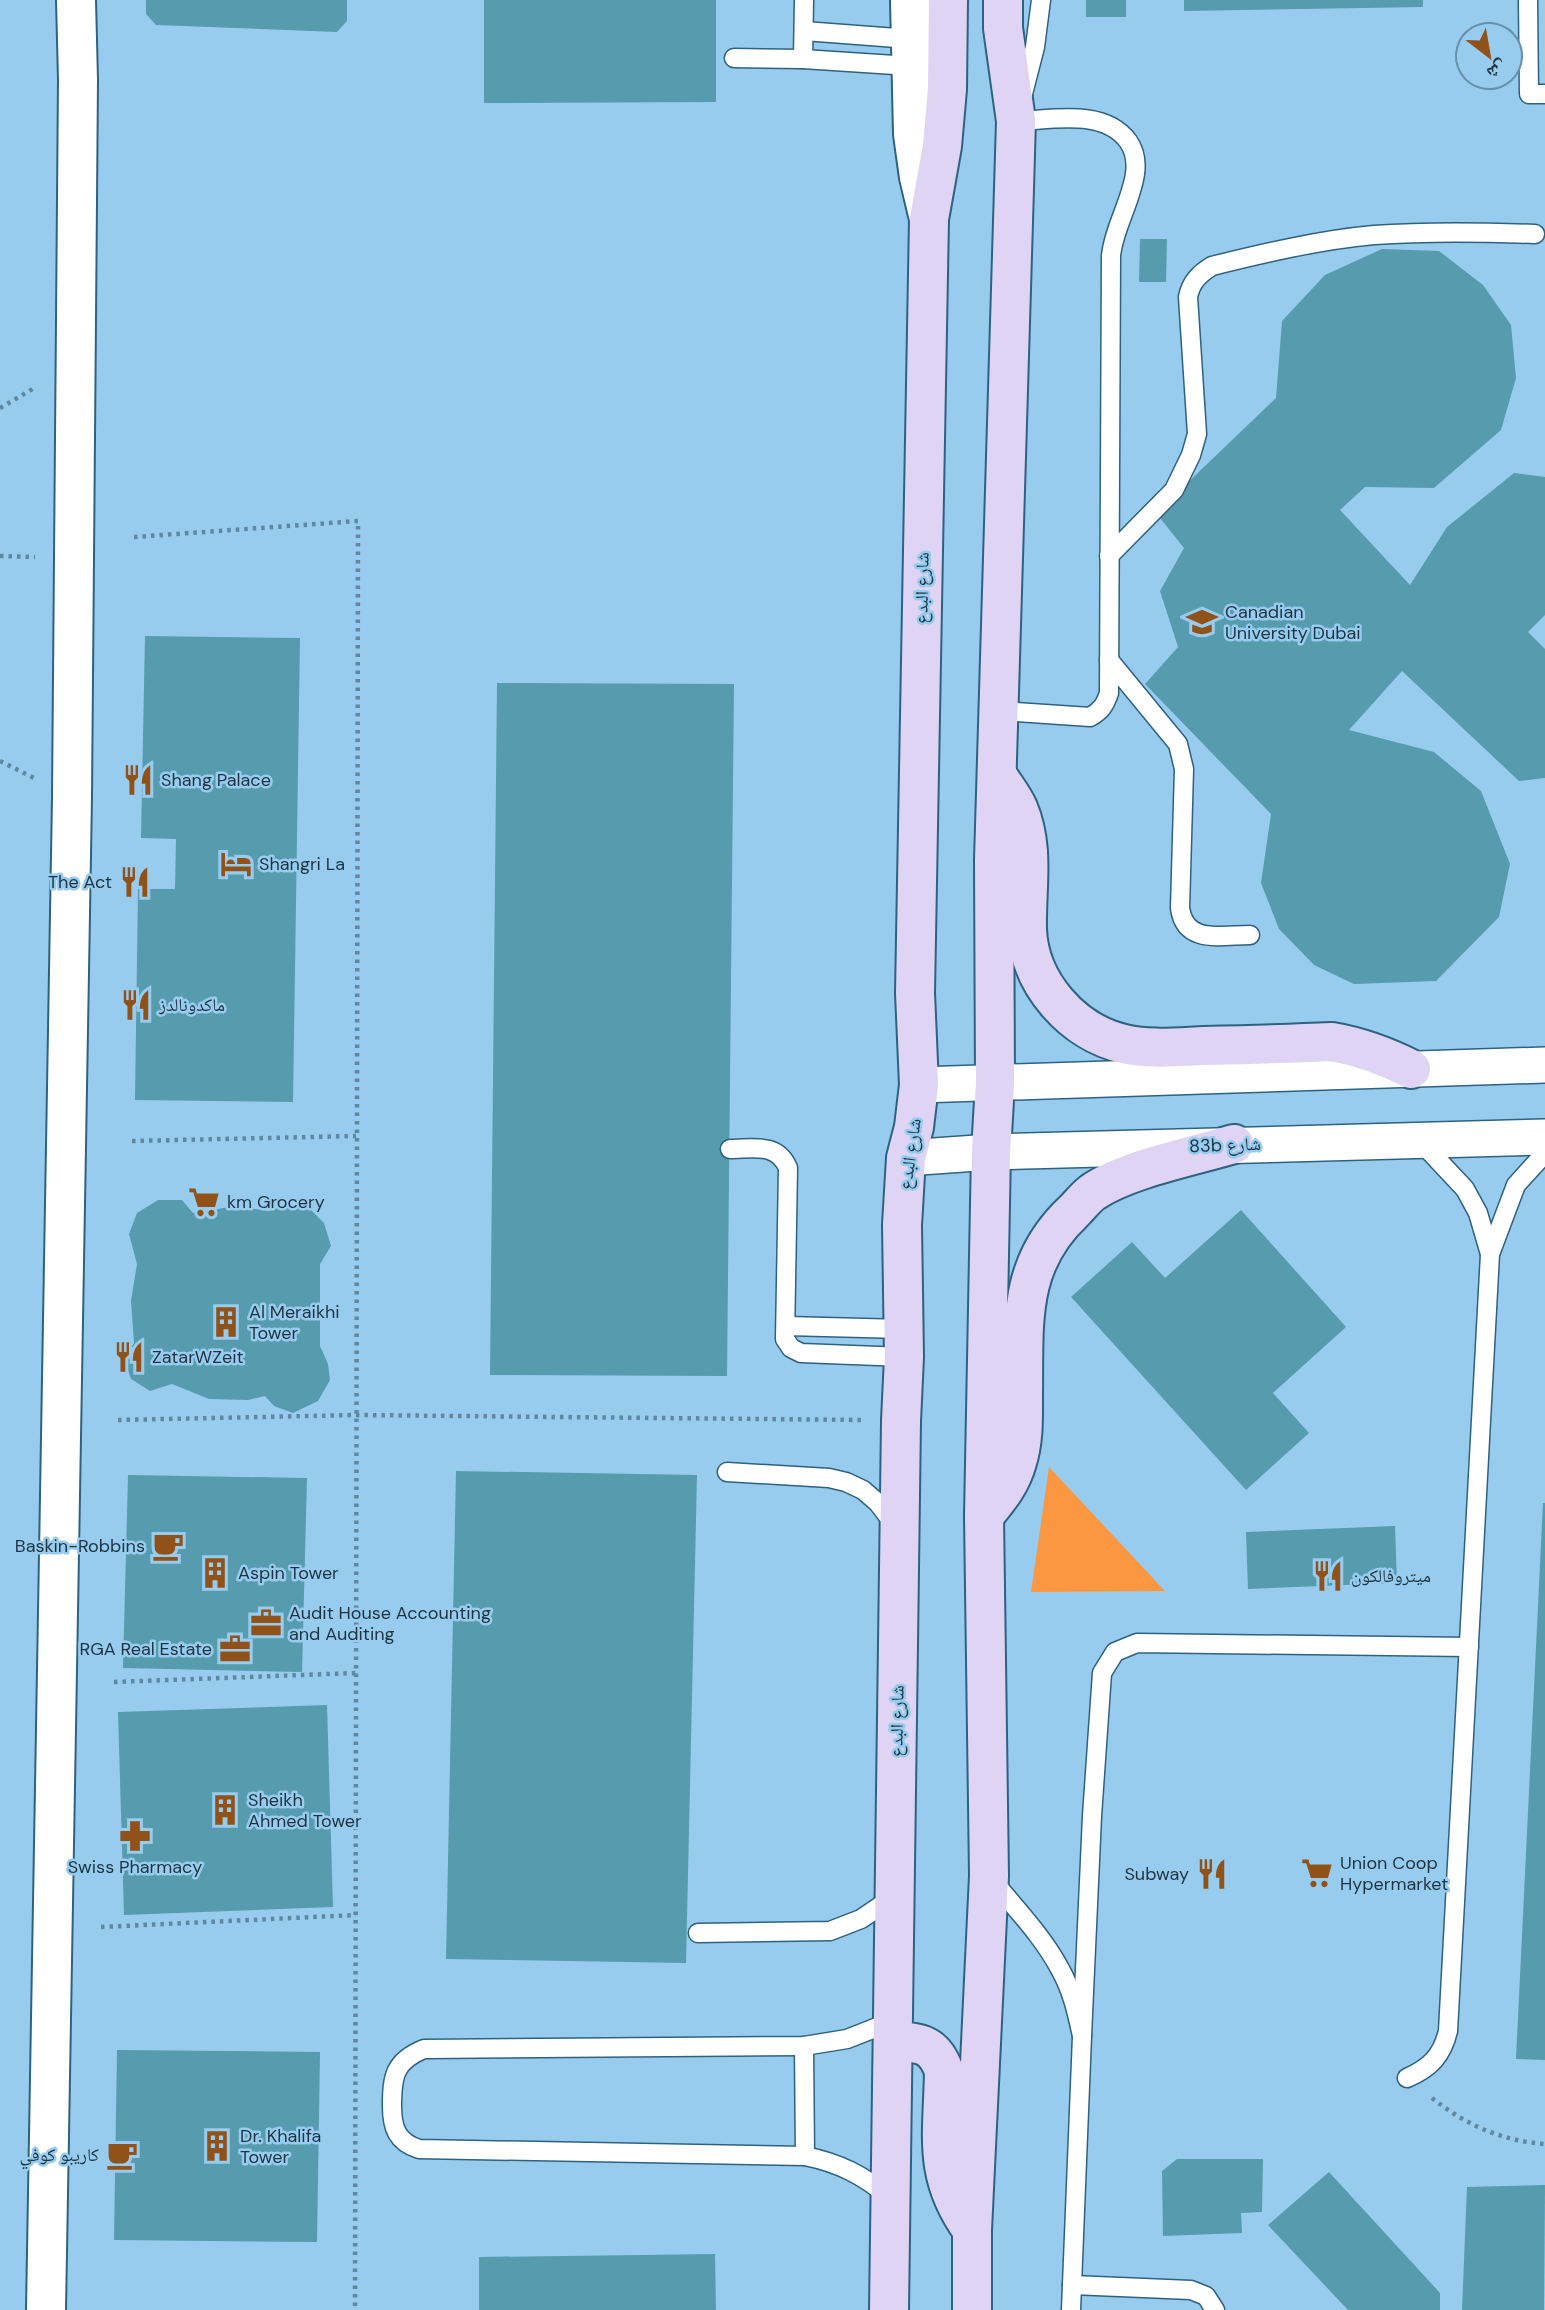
<svg xmlns="http://www.w3.org/2000/svg" width="1545" height="2310" viewBox="0 0 1545 2310" font-family="'DM Sans','Noto Naskh Arabic',sans-serif">
<style>
.green{fill:#fc9741}
.building{fill:#579bae}
.lines{fill:none;stroke-linecap:round;stroke-linejoin:round}
.service-casing{stroke:#2e6280;stroke-width:21}
.minor-casing{stroke:#2e6280;stroke-width:38}
.tertiary-casing{stroke:#2e6280;stroke-width:42}
.secondary-casing{stroke:#2e6280;stroke-width:42}
.path{stroke:#6087a0;stroke-width:4.5;stroke-dasharray:3.5 5;stroke-linecap:butt}
.service{stroke:#fff;stroke-width:18}
.minor{stroke:#fff;stroke-width:35}
.tertiary{stroke:#fff;stroke-width:38}
.secondary{stroke:#dfd4f3;stroke-width:38}
.labels{text-anchor:middle;stroke-width:5;stroke-linejoin:round;paint-order:stroke}
.street-label{font-size:18px;fill:#1d3341;stroke:#97ccef}
.poi-label{font-size:18px;fill:#1d3341;stroke:#97ccef;text-anchor:start}
</style>
<rect width="100%" height="100%" fill="#97ccef"/>
<polygon class="green" points="1049,1467 1165,1591 1031,1592"/>
<g class="building">
<polygon points="146,0 347,0 347,21 337,32 156,25 146,14"/>
<polygon points="484,0 716,0 716,102 484,103"/>
<rect x="1086" y="0" width="40" height="17"/>
<polygon points="1184,0 1423,0 1423,7 1184,11"/>
<polygon points="1140,239 1167,239 1166,282 1139,282"/>
<polygon points="1382,249 1439,251 1483,285 1511,325 1516,378 1501,430 1434,488 1365,487 1340,510 1410,585 1447,527 1514,473 1545,477 1545,615 1528,632 1545,649 1545,778 1519,781 1402,671 1349,730 1434,752 1481,791 1510,864 1499,917 1436,981 1354,984 1314,965 1279,929 1261,883 1271,814 1145,684 1178,647 1160,591 1184,548 1156,513 1276,398 1282,321 1325,275"/>
<polygon points="145,636 300,638 293,1102 135,1100 138,889 175,889 176,839 141,838"/>
<polygon points="497,683 734,684 727,1376 490,1375"/>
<polygon points="158,1200 182,1200 193,1213 236,1206 269,1211 288,1204 307,1206 324,1223 331,1246 320,1264 320,1346 328,1364 330,1380 318,1401 293,1413 274,1406 265,1396 248,1400 209,1399 172,1384 150,1391 131,1379 124,1358 134,1343 131,1301 137,1264 129,1234 137,1213"/>
<polygon points="1241,1210 1346,1327 1273,1393 1309,1433 1246,1490 1071,1297 1132,1242 1165,1278"/>
<polygon points="456,1471 697,1475 686,1963 446,1959"/>
<polygon points="128,1475 307,1478 302,1672 123,1668"/>
<polygon points="1543,1503 1545,1503 1545,2060 1516,2059"/>
<polygon points="1395,1526 1397,1583 1248,1589 1246,1532"/>
<polygon points="327,1705 333,1907 124,1915 118,1712"/>
<polygon points="117,2050 320,2052 317,2242 114,2240"/>
<polygon points="1177,2159 1263,2159 1262,2212 1241,2213 1242,2233 1163,2236 1162,2171"/>
<polygon points="1329,2172 1440,2293 1440,2310 1348,2310 1268,2225"/>
<polygon points="1545,2185 1544,2310 1462,2310 1467,2187"/>
<polygon points="715,2254 716,2310 479,2310 479,2257"/>
</g>
<g class="lines">
<defs>
<g id="service">
<polyline points="1528,0 1529,94 1545,94"/>
<polyline points="804,31 910,39"/>
<polyline points="734,58 803,59 910,66"/>
<polyline points="803,59 804,0"/>
<path d="M1109,556l65,-66 17,-35 6,-21 -9,-137c3,-15 11,-23 24,-31 53,-13 107,-26 162,-31 54,-4 107,-3 161,-1"/>
<path d="M1109,660l69,84 6,25 -4,139c5,37 42,27 70,27"/>
<path d="M1000,711l90,6c11,-6 15,-12 19,-24l2,-438c3,-25 15,-44 21,-68 5,-16 6,-32 -4,-46 -24,-33 -76,-21 -112,-20l19,-74 6,-47"/>
<polyline points="1420,1141 1465,1189 1478,1213 1490,1254"/>
<path d="M730,1149c23,0 47,-7 58,19l-3,171 6,9 10,5 103,4"/>
<polyline points="786,1326 903,1329"/>
<polyline points="727,1472 829,1478 846,1482 863,1490 878,1503 894,1524"/>
<path d="M994,1882c23,28 49,55 66,87 12,21 17,44 22,67l-11,274"/>
<polyline points="698,1933 830,1931 861,1919 895,1896"/>
<polyline points="1082,2036 1092,1816 1102,1673 1115,1652 1137,1643 1469,1647"/>
<polyline points="804,2046 805,2156"/>
<path d="M1407,2078c23,-10 35,-22 41,-47l42,-777 26,-69 29,-32"/>
<path d="M889,2197c-26,-22 -50,-34 -84,-41l-386,-7c-22,-7 -27,-21 -27,-43 0,-29 2,-45 32,-57l380,-3 43,-7 46,-18"/>
<polyline points="1072,2285 1191,2290 1206,2296 1215,2310"/>
</g>
<g id="minor">
<polyline points="919,1085 1545,1065"/>
<polyline points="906,1158 991,1152 1545,1137"/>
</g>
<g id="tertiary">
<polyline points="910,0 913,134 919,177 929,219"/>
<polyline points="46,2310 72,797 78,80 76,0"/>
</g>
<g id="secondary">
<path d="M998,776c6,10 15,21 20,32 17,40 8,79 9,121 2,54 45,103 97,115 25,6 54,3 80,2 43,-1 86,-2 128,-4 29,5 53,14 79,27"/>
<path d="M984,1516c14,-17 27,-32 33,-54 7,-22 6,-46 6,-68 1,-71 -6,-130 51,-183 6,-6 12,-14 19,-19 34,-23 100,-36 141,-48"/>
<path d="M894,2041c26,2 40,2 50,30 -1,64 -12,104 28,159"/>
<polyline points="889,2310 901,1421 904,1357 902,1225 906,1158 914,1127 919,1085 915,993 929,219 942,146 947,89 948,0"/>
<polyline points="972,2310 972,2230 989,1876 984,1516 991,1152 995,1083 994,860 1016,121 1003,28 1003,0"/>
</g>
</defs>
<use href="#service" class="service-casing"/>
<use href="#minor" class="minor-casing"/>
<use href="#tertiary" class="tertiary-casing"/>
<use href="#secondary" class="secondary-casing"/>
<g class="path">
<polyline points="0,408 36,387"/>
<polyline points="134,537 358,521 355,2310"/>
<polyline points="0,556 35,557"/>
<polyline points="0,761 34,778"/>
<polyline points="132,1141 356,1136"/>
<polyline points="118,1420 356,1415 863,1420"/>
<polyline points="114,1682 356,1673"/>
<polyline points="101,1927 356,1915"/>
<path d="M1432,2098c34,27 70,43 113,46"/>
</g>
<use href="#service" class="service"/>
<use href="#minor" class="minor"/>
<use href="#tertiary" class="tertiary"/>
<use href="#secondary" class="secondary"/>
</g>
<defs>
<symbol id="school-bare" viewBox="-9 -9 18 18"><path d="M0-5L7-2L0 1L-7-2ZM-4 1L0 2.5L4 1V4Q0 6-4 4Z" fill="#915219" stroke="#97ccef" stroke-width="2.5" paint-order="stroke"/></symbol>
<symbol id="restaurant-bare" viewBox="-9 -9 18 18"><path d="M-5-6h1v4h1v-4h1v4h1v-4h1v5L-1.5 .5V6h-2V.5L-5-1ZM5-6V6H3V1.5H1.5Q1.5-4 5-6Z" fill="#915219" stroke="#97ccef" stroke-width="2.5" paint-order="stroke"/></symbol>
<symbol id="hotel-bare" viewBox="-9 -9 18 18"><path d="M-6-4.5h1.5V1H6V5H4.5V3h-9V5H-6ZM-4 0a1.8 1.8 0 1 1 3.6 0ZM.5 0V-2.5h3Q6-2.5 6 0Z" fill="#915219" stroke="#97ccef" stroke-width="2.5" paint-order="stroke"/></symbol>
<symbol id="supermarket-bare" viewBox="-9 -9 18 18"><path d="M-6-5.5h2.5l.6 2H6L4.5 2H-2.5L-4.4-4H-6ZM-1.5 3.2a1.3 1.3 0 1 0 .1 0ZM3 3.2a1.3 1.3 0 1 0 .1 0Z" fill="#915219" stroke="#97ccef" stroke-width="2.5" paint-order="stroke"/></symbol>
<symbol id="building-bare" viewBox="-9 -9 18 18"><path d="M-4-6H4V6H1V3H-1V6H-4ZM-2.5-4.3h1.7v1.8h-1.7ZM.8-4.3h1.7v1.8H.8ZM-2.5-1h1.7V.8h-1.7ZM.8-1h1.7V.8H.8Z" fill="#915219" stroke="#97ccef" stroke-width="2.5" paint-order="stroke"/></symbol>
<symbol id="cafe-bare" viewBox="-9 -9 18 18"><path d="M-5.5-4.5H6V0H3Q3 3.5 0 3.5H-2.5Q-5.5 3.5-5.5 0ZM3-3.2v2h1.7v-2ZM-6 4.5H4V6H-6Z" fill="#915219" stroke="#97ccef" stroke-width="2.5" paint-order="stroke"/></symbol>
<symbol id="office-bare" viewBox="-9 -9 18 18"><path d="M-6-3h4V-5.5h4V-3h4V5H-6ZM-1-4.5V-3h2v-1.5ZM-6 0V1H6V0Z" fill="#915219" stroke="#97ccef" stroke-width="2.5" paint-order="stroke"/></symbol>
<symbol id="pharmacy-bare" viewBox="-9 -9 18 18"><path d="M-2-6h4v4h4v4h-4v4h-4v-4h-4v-4h4Z" fill="#915219" stroke="#97ccef" stroke-width="2.5" paint-order="stroke"/></symbol>
</defs>
<g fill-rule="evenodd">
<use href="#school-bare" x="1180" y="600" width="44" height="44"/>
<use href="#restaurant-bare" x="116" y="758" width="44" height="44"/>
<use href="#hotel-bare" x="214" y="842" width="44" height="44"/>
<use href="#restaurant-bare" x="113" y="860" width="44" height="44"/>
<use href="#restaurant-bare" x="114" y="983" width="44" height="44"/>
<use href="#supermarket-bare" x="182" y="1180" width="44" height="44"/>
<use href="#building-bare" x="204" y="1300" width="44" height="44"/>
<use href="#restaurant-bare" x="107" y="1335" width="44" height="44"/>
<use href="#cafe-bare" x="146" y="1524" width="44" height="44"/>
<use href="#building-bare" x="193" y="1551" width="44" height="44"/>
<use href="#restaurant-bare" x="1306" y="1554" width="44" height="44"/>
<use href="#office-bare" x="244" y="1601" width="44" height="44"/>
<use href="#office-bare" x="213" y="1627" width="44" height="44"/>
<use href="#building-bare" x="203" y="1788" width="44" height="44"/>
<use href="#pharmacy-bare" x="113" y="1814" width="44" height="44"/>
<use href="#supermarket-bare" x="1295" y="1851" width="44" height="44"/>
<use href="#restaurant-bare" x="1190" y="1852" width="44" height="44"/>
<use href="#building-bare" x="195" y="2124" width="44" height="44"/>
<use href="#cafe-bare" x="100" y="2133" width="44" height="44"/>
</g>
<g class="labels">
<g class="street-label">
<text transform="translate(922 588) rotate(-89)" y="6">شارع البدع</text>
<text transform="translate(1225 1145) rotate(-2)" y="6">83b شارع</text>
<text transform="translate(910 1154) rotate(-82)" y="6">شارع البدع</text>
<text transform="translate(897 1721) rotate(-89)" y="6">شارع البدع</text>
</g>
<g class="poi-label">
<text x="1225" y="618">Canadian<tspan x="1225" dy="21">University Dubai</tspan></text>
<text x="161" y="786">Shang Palace</text>
<text x="259" y="870">Shangri La</text>
<text x="112" y="888" text-anchor="end">The Act</text>
<text x="159" y="1011">ماكدونالدز</text>
<text x="227" y="1208">km Grocery</text>
<text x="249" y="1318">Al Meraikhi<tspan x="249" dy="21">Tower</tspan></text>
<text x="152" y="1363">ZatarWZeit</text>
<text x="145" y="1552" text-anchor="end">Baskin-Robbins</text>
<text x="238" y="1579">Aspin Tower</text>
<text x="1351" y="1582">ميتروفالكون</text>
<text x="289" y="1619">Audit House Accounting<tspan x="289" dy="21">and Auditing</tspan></text>
<text x="212" y="1655" text-anchor="end">RGA Real Estate</text>
<text x="248" y="1806">Sheikh<tspan x="248" dy="21">Ahmed Tower</tspan></text>
<text x="1340" y="1869">Union Coop<tspan x="1340" dy="21">Hypermarket</tspan></text>
<text x="135" y="1873" text-anchor="middle">Swiss Pharmacy</text>
<text x="1189" y="1880" text-anchor="end">Subway</text>
<text x="240" y="2142">Dr. Khalifa<tspan x="240" dy="21">Tower</tspan></text>
<text x="99" y="2161" text-anchor="end">كاريبو كوفي</text>
</g>
</g>
<g transform="translate(1489 56) rotate(149)"><circle r="33" fill="#97ccef" stroke="#668fa9" stroke-width="2"/>
<path d="M0-5L12 26L0 18L-12 26Z" fill="#915219"/>
<text y="-10" font-size="19" font-weight="bold" text-anchor="middle" fill="#1d3341">ش</text>
</g>
</svg>
